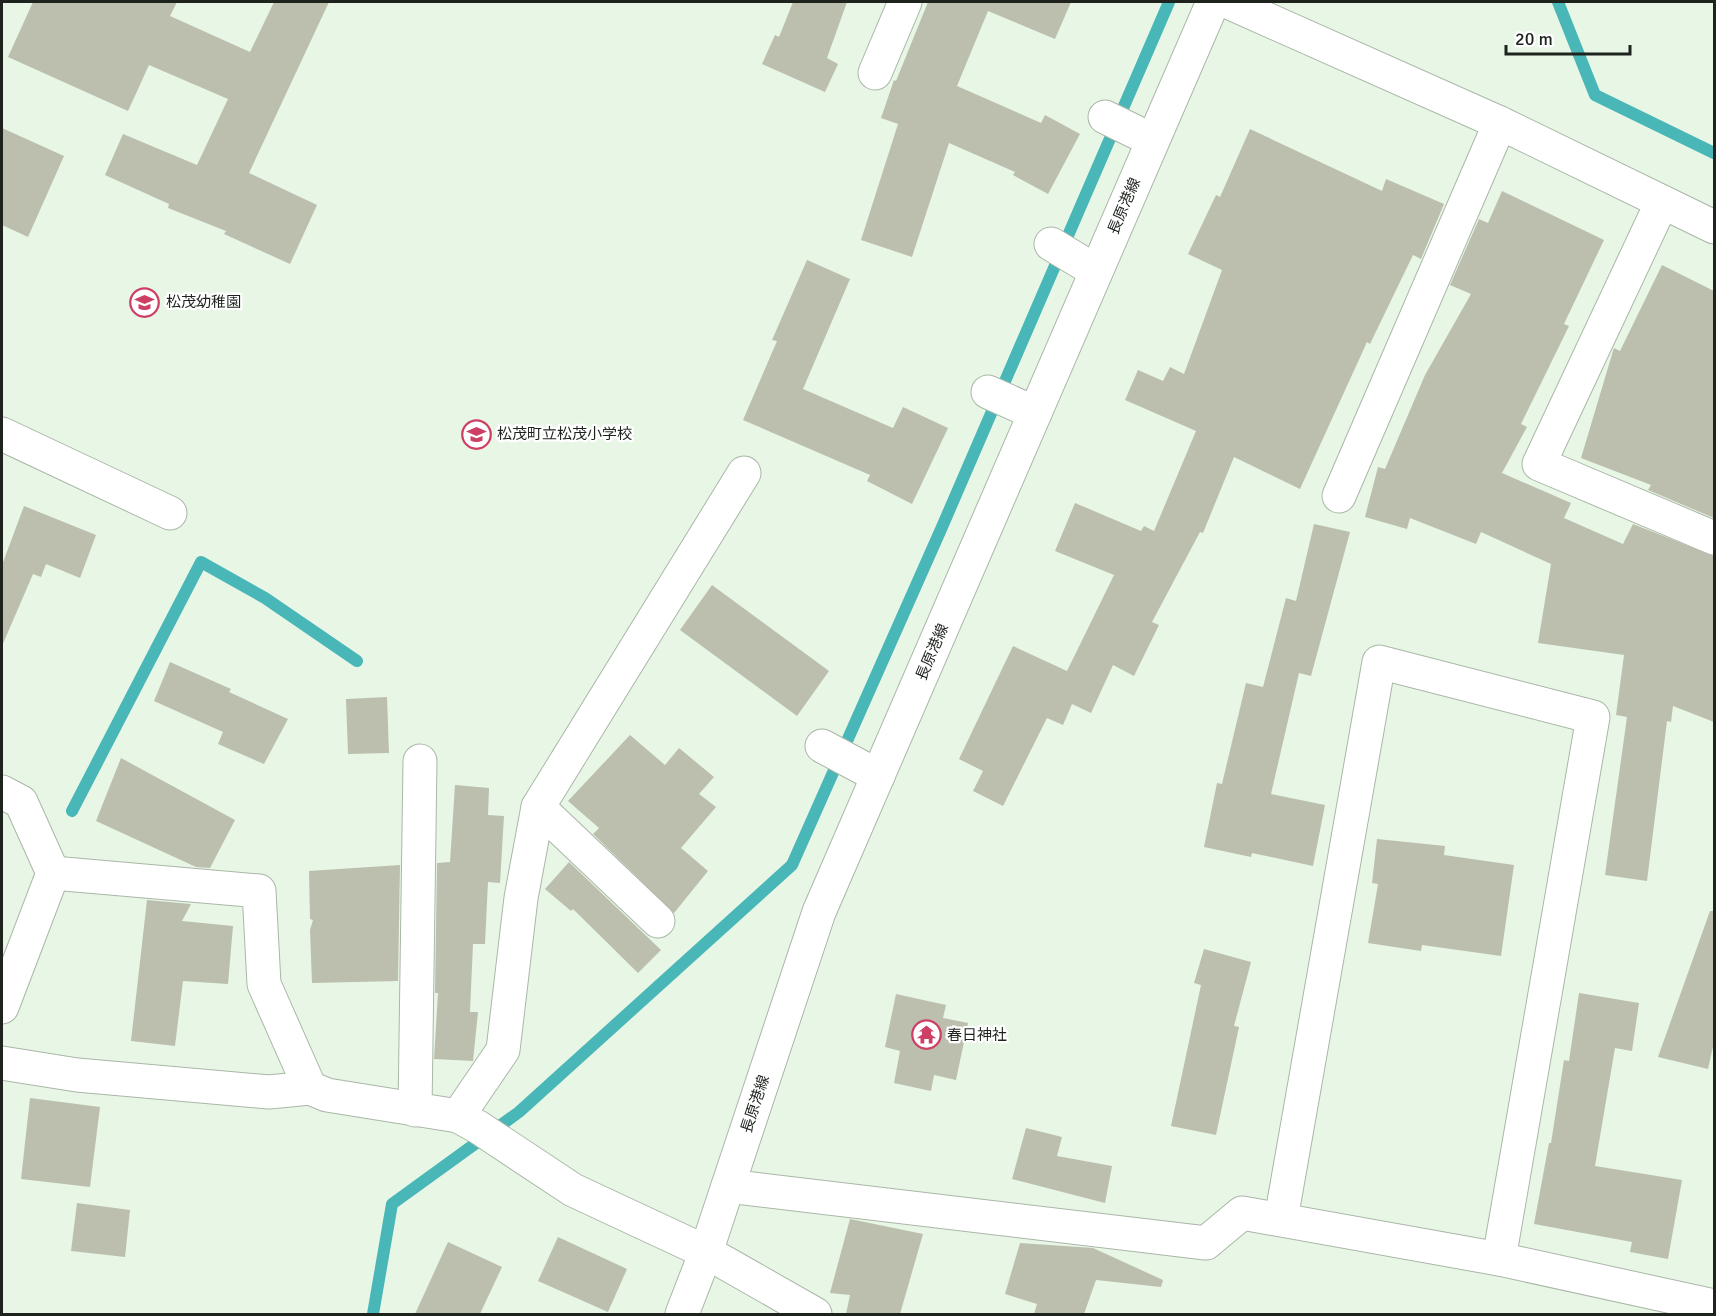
<svg xmlns="http://www.w3.org/2000/svg" width="1716" height="1316" viewBox="0 0 1716 1316" font-family="Signika,'Noto Sans JP',sans-serif">
<style>
.lines{fill:none;stroke-linecap:round;stroke-linejoin:round}
.stream{stroke:#49b7b7;stroke-width:12}
.building{fill:#bcbfad}
.minor-casing{stroke:#aab7a8;stroke-width:35}
.major-casing{stroke:#aab7a8;stroke-width:35}
.minor{stroke:#fff;stroke-width:33}
.major{stroke:#fff;stroke-width:33}
.labels{text-anchor:middle;stroke-width:4.5;stroke-linejoin:round;paint-order:stroke}
.street-label{font-size:15px;fill:#1e231e;stroke:#fff}
.poi-label{font-size:15px;fill:#1e231e;stroke:#fff;text-anchor:start}
</style>
<rect width="100%" height="100%" fill="#e8f6e6"/>
<g class="lines">
<g class="stream">
<polyline points="1558,2 1595,95 1714,153"/>
<polyline points="72,811 201,562 265,598 357,661"/>
<polyline points="373,1314 392,1204 519,1112 792,865 942,527 1169,2"/>
</g>
</g>
<g class="building">
<polygon points="33,2 177,2 170,16 250,52 274,2 329,2 249,173 317,205 290,264 224,234 226,231 168,208 169,204 105,175 123,134 197,165 228,99 149,65 128,111 8,57"/>
<polygon points="793,2 847,2 827,58 838,64 825,92 762,64 775,35 779,37"/>
<polygon points="928,2 1071,2 1055,39 988,11 957,86 1041,123 1045,115 1080,134 1048,194 1013,175 1015,172 949,143 912,257 861,240 898,124 881,118 894,80 896,81"/>
<polygon points="2,128 64,156 28,237 2,225"/>
<polygon points="1250,129 1382,191 1386,179 1444,204 1421,259 1413,255 1370,344 1367,342 1300,489 1234,457 1203,533 1200,532 1152,622 1159,625 1134,676 1113,665 1091,713 1072,704 1063,725 1047,718 1003,806 973,791 983,771 959,759 1013,646 1067,671 1114,575 1055,551 1075,503 1141,531 1144,526 1154,531 1196,431 1125,400 1138,370 1163,381 1170,367 1184,374 1222,270 1188,254 1216,195 1220,197"/>
<polygon points="1502,191 1604,240 1564,324 1569,326 1521,424 1527,427 1502,473 1571,503 1564,518 1623,544 1633,524 1714,556 1714,722 1673,706 1671,722 1667,721 1647,881 1605,875 1627,717 1616,715 1624,655 1538,643 1551,564 1481,532 1476,544 1410,518 1407,529 1365,517 1378,467 1385,469 1425,375 1471,294 1450,285 1479,219 1488,223"/>
<polygon points="807,260 850,279 803,389 893,428 903,407 948,428 912,504 867,481 870,475 743,420 777,341 772,340"/>
<polygon points="1662,265 1714,291 1714,518 1648,490 1651,485 1581,458 1613,351 1614,348 1620,351"/>
<polygon points="24,506 96,535 80,578 46,564 41,577 33,574 2,646 2,565"/>
<polygon points="1314,524 1350,532 1311,676 1299,673 1271,794 1325,805 1313,866 1252,853 1251,857 1204,847 1217,783 1222,784 1246,683 1263,687 1286,598 1296,601"/>
<polygon points="712,585 829,671 797,716 680,630"/>
<polygon points="170,662 231,689 229,692 288,719 264,764 218,744 223,732 154,701"/>
<polygon points="387,697 389,753 348,754 346,699"/>
<polygon points="630,735 665,765 679,748 714,777 699,794 716,807 681,848 708,871 674,913 593,834 599,828 568,801"/>
<polygon points="121,758 235,820 210,868 196,867 96,821"/>
<polygon points="455,785 489,788 488,815 504,816 500,883 488,882 485,944 473,944 470,1012 478,1012 473,1061 434,1059 438,993 435,993 437,863 450,862"/>
<polygon points="1377,839 1445,846 1444,855 1514,865 1501,956 1422,945 1421,951 1368,943 1378,884 1372,883"/>
<polygon points="569,862 661,950 638,973 573,909 571,911 545,889"/>
<polygon points="400,865 398,981 312,983 310,930 313,920 310,919 309,871"/>
<polygon points="147,900 191,904 182,921 233,926 228,984 183,981 175,1046 131,1041"/>
<polygon points="1710,911 1714,911 1714,1042 1708,1069 1658,1057"/>
<polygon points="1204,949 1251,962 1234,1026 1239,1027 1216,1135 1171,1126 1201,985 1194,983"/>
<polygon points="1579,993 1639,1003 1632,1051 1615,1048 1595,1166 1682,1180 1668,1259 1630,1252 1632,1242 1534,1224 1549,1143 1551,1143 1564,1060 1569,1061"/>
<polygon points="896,994 946,1005 943,1018 968,1023 956,1080 934,1075 931,1091 894,1083 900,1051 885,1047"/>
<polygon points="30,1098 100,1107 90,1187 21,1179"/>
<polygon points="1026,1128 1062,1137 1057,1156 1112,1166 1105,1203 1012,1179"/>
<polygon points="77,1203 130,1210 125,1257 71,1251"/>
<polygon points="850,1219 923,1234 900,1314 846,1314 850,1295 830,1293"/>
<polygon points="558,1237 627,1269 608,1312 538,1281"/>
<polygon points="448,1242 502,1267 480,1314 415,1314"/>
<polygon points="1020,1243 1093,1248 1163,1280 1161,1287 1096,1280 1084,1314 1034,1314 1037,1304 1005,1294"/>
</g>
<g class="lines">
<defs>
<g id="minor">
<polyline points="1228,2 1500,123 1714,227"/>
<polyline points="875,73 905,2"/>
<polyline points="1105,117 1152,140"/>
<polyline points="1662,202 1539,464 1714,538"/>
<polyline points="1051,244 1096,271"/>
<polyline points="988,392 1035,413"/>
<polyline points="2,434 170,513"/>
<polyline points="1339,496 1500,123"/>
<polyline points="822,746 878,776"/>
<polyline points="2,792 21,802 53,873 2,1007"/>
<polyline points="538,807 658,921"/>
<polyline points="53,873 259,891 264,984 310,1088"/>
<polyline points="2,1063 77,1075 269,1092 310,1088 327,1095 458,1116 478,1127 573,1190 706,1252 815,1314"/>
<polyline points="415,1110 420,761"/>
<polyline points="458,1116 503,1050 521,898 538,807 744,473"/>
<polyline points="728,1186 1206,1243 1242,1213 1499,1259 1714,1306"/>
<polyline points="1281,1219 1379,662 1593,717 1499,1259"/>
</g>
<polyline id="major" points="682,1314 706,1252 819,912 1213,2"/>
</defs>
<use href="#minor" class="minor-casing"/>
<use href="#major" class="major-casing"/>
<use href="#minor" class="minor"/>
<use href="#major" class="major"/>
</g>
<defs>
<symbol id="school-ring" viewBox="-11 -11 22 22"><circle r="9.5" fill="#fff" stroke="#ce3f65" stroke-width="1.5"/><path d="M0-5L7-2L0 1L-7-2ZM-4 1L0 2.5L4 1V4Q0 6-4 4Z" fill="#ce3f65"/></symbol>
<symbol id="temple-ring" viewBox="-11 -11 22 22"><circle r="9.5" fill="#fff" stroke="#ce3f65" stroke-width="1.5"/><path d="M0-6L5-2H3V0L6.5 2.5H4V6H1.5V3h-3V6H-4V2.5H-6.5L-3 0V-2H-5Z" fill="#ce3f65"/></symbol>
</defs>
<g fill-rule="evenodd">
<use href="#school-ring" x="128" y="286" width="33" height="33"/>
<use href="#school-ring" x="460" y="418" width="33" height="33"/>
<use href="#temple-ring" x="910" y="1018" width="33" height="33"/>
</g>
<g class="labels">
<g class="street-label">
<text transform="translate(1124 206) rotate(-67)" y="5">長原港線</text>
<text transform="translate(932 652) rotate(-67)" y="5">長原港線</text>
<text transform="translate(755 1104) rotate(-72)" y="5">長原港線</text>
</g>
<g class="poi-label">
<text x="166" y="307">松茂幼稚園</text>
<text x="497" y="439">松茂町立松茂小学校</text>
<text x="947" y="1040">春日神社</text>
</g>
</g>
<rect width="1716" height="1316" fill="none" stroke="#1e231e" stroke-width="6"/>
<path d="M1506 45v9h124v-9" fill="none" stroke="#1e231e" stroke-width="3"/>
<text x="1515" y="45" font-size="18" fill="#1e231e" stroke="#ffffff" stroke-width="4.5" paint-order="stroke">20 m</text>
</svg>
